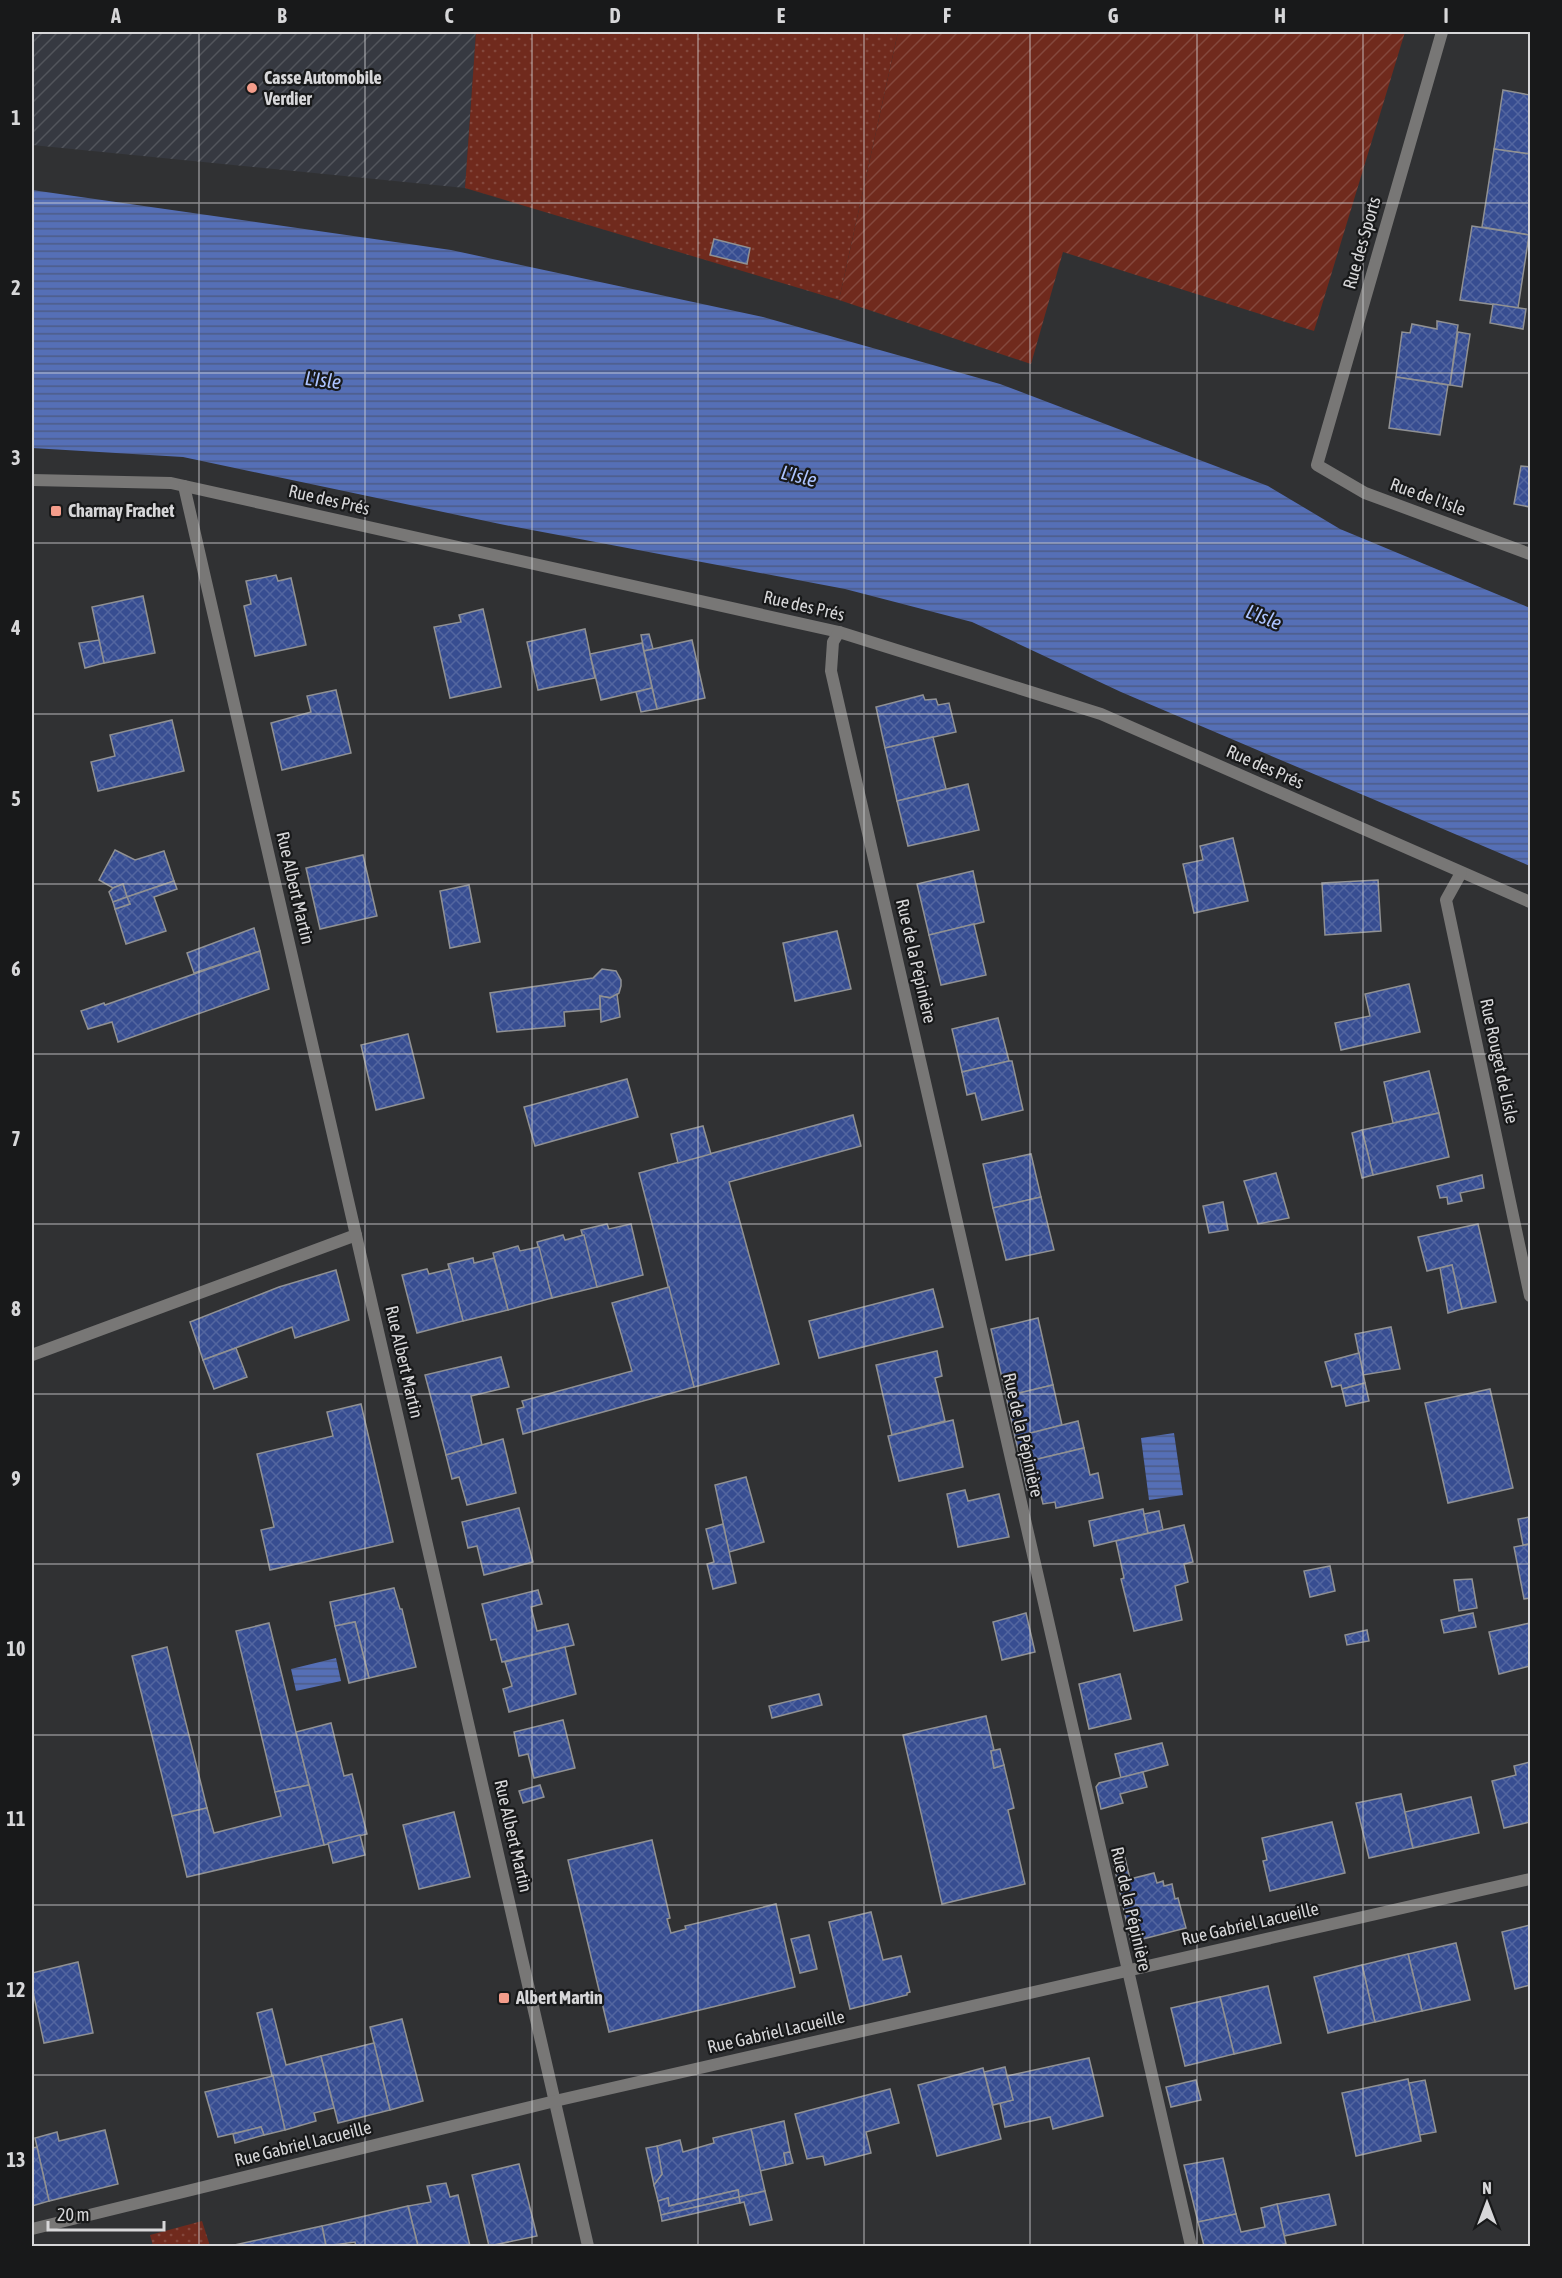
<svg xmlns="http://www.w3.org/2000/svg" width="1562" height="2278" viewBox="0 0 1562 2278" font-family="'Asap Condensed',sans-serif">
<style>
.industrial{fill:url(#industrial-furrows)}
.grass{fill:url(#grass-dots)}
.garden{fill:url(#garden-furrows)}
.water{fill:url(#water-rules)}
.building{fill:url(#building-cross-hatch);stroke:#909193;stroke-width:1.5}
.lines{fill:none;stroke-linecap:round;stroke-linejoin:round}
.service{stroke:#787776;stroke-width:12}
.minor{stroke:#787776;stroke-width:12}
.grid{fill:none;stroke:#d7d7d9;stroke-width:1.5;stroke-opacity:0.55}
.poi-dot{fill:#f49d8b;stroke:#18191a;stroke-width:2}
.labels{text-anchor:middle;stroke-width:4.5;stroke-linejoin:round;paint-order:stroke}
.poi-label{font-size:18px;font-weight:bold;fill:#d7d7d9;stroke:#18191a;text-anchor:start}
.street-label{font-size:18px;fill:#d7d7d9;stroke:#18191a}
.water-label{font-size:20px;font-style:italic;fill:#adc4ff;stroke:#18191a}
.neatline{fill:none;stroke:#d7d7d9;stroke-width:2}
.grid-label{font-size:20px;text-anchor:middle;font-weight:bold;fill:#d7d7d9}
</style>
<defs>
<pattern id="industrial-furrows" width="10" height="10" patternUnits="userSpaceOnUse" patternTransform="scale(1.5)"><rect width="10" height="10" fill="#363941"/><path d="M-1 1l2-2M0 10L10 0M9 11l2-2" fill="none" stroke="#52555c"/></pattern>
<pattern id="grass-dots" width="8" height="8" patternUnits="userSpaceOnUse" patternTransform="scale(1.5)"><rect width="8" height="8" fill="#702a1d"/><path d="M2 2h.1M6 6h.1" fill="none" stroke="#84483d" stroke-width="1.8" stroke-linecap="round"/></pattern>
<pattern id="garden-furrows" width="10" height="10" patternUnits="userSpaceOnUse" patternTransform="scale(1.5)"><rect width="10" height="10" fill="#702a1d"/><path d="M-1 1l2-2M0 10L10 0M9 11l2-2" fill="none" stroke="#84483d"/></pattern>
<pattern id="water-rules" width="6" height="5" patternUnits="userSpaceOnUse" patternTransform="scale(1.5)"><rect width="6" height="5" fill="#556fb6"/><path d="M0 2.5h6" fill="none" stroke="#4d5c87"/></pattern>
<pattern id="building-cross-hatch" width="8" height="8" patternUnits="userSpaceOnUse" patternTransform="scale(1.5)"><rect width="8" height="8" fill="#374d91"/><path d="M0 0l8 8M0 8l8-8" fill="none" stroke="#5366a0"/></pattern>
</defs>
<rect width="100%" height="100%" fill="#303133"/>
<polygon class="industrial" points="32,32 476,32 465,188 32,145"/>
<g class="grass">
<polygon points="476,32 898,32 839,300 465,188"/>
<polygon points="202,2221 210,2246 153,2246 150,2235"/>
</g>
<polygon class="garden" points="898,32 1405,32 1314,331 1063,252 1031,364 839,300"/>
<g class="water">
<polygon points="32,190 451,250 763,317 1000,384 1268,486 1340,529 1530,608 1530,866 1121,692 972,622 845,589 500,524 183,457 32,448"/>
<polygon points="1174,1433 1183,1495 1149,1500 1141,1438"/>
<polygon points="336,1658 341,1681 296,1691 291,1669"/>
</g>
<g class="building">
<polygon points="1503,90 1530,95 1530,154 1494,149"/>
<polygon points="1494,149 1530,154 1530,235 1482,227"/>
<polygon points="1472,226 1529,235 1518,308 1460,300"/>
<polygon points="714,239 750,248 747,264 710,255"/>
<polygon points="1493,304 1526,309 1523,329 1490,323"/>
<polygon points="1437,321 1458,325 1450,385 1396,377 1402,332 1410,333 1412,324 1437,329"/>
<polygon points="1458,332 1470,334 1462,387 1450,385"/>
<polygon points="1396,377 1448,385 1440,435 1389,428"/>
<polygon points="1521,466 1530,467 1530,507 1514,504"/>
<polygon points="276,575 278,581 291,578 306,645 255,656 244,606 251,604 246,581"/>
<polygon points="143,596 155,653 104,663 92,607"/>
<polygon points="483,609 501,687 450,698 434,627 461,622 459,615"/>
<polygon points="585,629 595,678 538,690 527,642"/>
<polygon points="649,634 653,649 644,651 641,635"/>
<polygon points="99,640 104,663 85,668 79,643"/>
<polygon points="692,640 705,698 657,709 644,651"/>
<polygon points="642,643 652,688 601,700 590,654"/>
<polygon points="652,688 657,709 641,712 636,692"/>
<polygon points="336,690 351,753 282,770 271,723 311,712 307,696"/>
<polygon points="923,695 925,700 936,699 938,705 949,703 956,732 885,748 876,707"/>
<polygon points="172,720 184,771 98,791 91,762 115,756 110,735"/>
<polygon points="933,737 946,789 897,801 885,748"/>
<polygon points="968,784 979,830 908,846 897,801"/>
<polygon points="1233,838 1248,901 1194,913 1183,864 1203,860 1200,846"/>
<polygon points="115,850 135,860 164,851 174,881 127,897 123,884 113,888 99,880"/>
<polygon points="363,855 377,916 320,929 306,868"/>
<polygon points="973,871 984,922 929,935 917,884"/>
<polygon points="1378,880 1381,931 1325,935 1322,883"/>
<polygon points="174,881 177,889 154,897 166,931 126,944 115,909 130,904 127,897"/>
<polygon points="123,884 127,897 113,902 109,892 113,888"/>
<polygon points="469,885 480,942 450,948 440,891"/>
<polygon points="127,897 130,904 115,909 113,902"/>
<polygon points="974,924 986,975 941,985 929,935"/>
<polygon points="254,928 260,951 194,973 187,953"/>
<polygon points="837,931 851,989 795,1001 783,943"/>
<polygon points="260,951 269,989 118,1042 112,1022 88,1029 81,1011 104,1003 105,1005"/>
<polygon points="602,969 616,971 621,980 621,986 619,993 613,998 600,996 600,1009 564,1012 565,1026 497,1032 490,993 593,978"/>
<polygon points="1409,984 1420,1032 1341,1050 1335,1023 1370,1016 1365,994"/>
<polygon points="617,994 620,1017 601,1022 600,996 610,998"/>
<polygon points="998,1018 1009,1061 962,1072 952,1029"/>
<polygon points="408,1034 424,1098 376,1110 361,1045"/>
<polygon points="1009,1061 1012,1061 1023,1110 982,1120 975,1093 967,1095 962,1072"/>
<polygon points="1429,1071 1439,1113 1393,1123 1384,1082"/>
<polygon points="627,1079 638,1117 535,1146 524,1107"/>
<polygon points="1439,1113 1449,1157 1373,1175 1362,1130"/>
<polygon points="853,1115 861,1146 729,1182 779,1364 694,1387 639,1173"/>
<polygon points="703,1126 711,1154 678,1163 671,1134"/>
<polygon points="1362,1130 1373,1175 1362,1178 1352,1133"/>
<polygon points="1031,1154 1041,1197 993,1208 983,1164"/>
<polygon points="1276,1173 1289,1218 1258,1224 1244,1181"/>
<polygon points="1482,1175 1484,1188 1460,1193 1462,1201 1448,1204 1447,1197 1440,1198 1437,1186"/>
<polygon points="1041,1197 1054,1250 1006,1260 993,1208"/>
<polygon points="1223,1202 1228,1230 1209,1233 1203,1206"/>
<polygon points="607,1224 609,1229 631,1224 643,1275 597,1287 581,1230"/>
<polygon points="1478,1224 1496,1302 1462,1309 1452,1265 1427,1271 1418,1237"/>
<polygon points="563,1235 565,1240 584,1235 597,1287 552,1298 537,1242"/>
<polygon points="518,1246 520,1251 539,1247 552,1298 508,1310 493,1253"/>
<polygon points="473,1258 474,1263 494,1258 508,1310 463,1321 448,1264"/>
<polygon points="1452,1265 1462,1309 1448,1313 1440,1268"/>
<polygon points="427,1269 429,1274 450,1269 463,1321 417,1333 402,1275"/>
<polygon points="336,1270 349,1320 295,1338 292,1327 203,1360 190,1322 279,1287"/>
<polygon points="669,1287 694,1387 523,1434 517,1409 524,1407 522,1401 632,1371 612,1303"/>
<polygon points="933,1289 943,1327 819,1358 809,1321"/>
<polygon points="1038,1318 1053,1385 1006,1396 991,1329"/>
<polygon points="1391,1327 1400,1369 1363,1375 1355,1334"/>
<polygon points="236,1348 247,1377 214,1389 203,1360"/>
<polygon points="937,1351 942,1376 935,1378 945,1421 892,1435 876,1365"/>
<polygon points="1359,1353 1365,1383 1342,1389 1341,1385 1332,1387 1325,1362"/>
<polygon points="501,1357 509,1387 471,1396 482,1445 446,1455 425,1375"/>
<polygon points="1365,1383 1369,1401 1346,1406 1342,1389"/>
<polygon points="1053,1385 1062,1425 1015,1437 1006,1396"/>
<polygon points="1490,1389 1513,1488 1448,1503 1425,1403"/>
<polygon points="361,1404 393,1542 270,1570 261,1530 274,1527 257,1454 333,1436 327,1412"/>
<polygon points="953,1420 963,1467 899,1481 888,1436"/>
<polygon points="1078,1421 1084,1448 1021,1463 1015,1437"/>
<polygon points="503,1439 516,1493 467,1505 459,1477 452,1479 446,1455"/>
<polygon points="1084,1448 1090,1475 1098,1473 1103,1498 1056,1508 1055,1502 1043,1504 1039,1488 1027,1490 1021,1463"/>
<polygon points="746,1477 764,1542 729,1552 715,1485"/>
<polygon points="965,1490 968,1501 999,1494 1009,1537 958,1547 947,1494"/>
<polygon points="519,1508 533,1562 484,1575 477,1546 468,1548 462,1522"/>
<polygon points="1143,1509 1148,1533 1094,1546 1089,1521"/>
<polygon points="1159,1511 1163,1530 1148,1533 1144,1514"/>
<polygon points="1530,1517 1530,1544 1523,1545 1518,1519"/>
<polygon points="723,1524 736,1583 713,1589 707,1564 714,1562 706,1529"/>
<polygon points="1184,1525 1193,1562 1184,1564 1188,1582 1175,1586 1182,1620 1134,1631 1121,1579 1124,1578 1116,1541"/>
<polygon points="1530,1544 1530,1598 1524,1599 1514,1547"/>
<polygon points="1330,1566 1335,1591 1310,1597 1304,1571"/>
<polygon points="1472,1579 1477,1608 1459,1611 1454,1580"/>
<polygon points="394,1588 400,1609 402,1609 416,1667 369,1678 355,1622 335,1626 330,1602"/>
<polygon points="538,1590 542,1604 531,1607 537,1631 568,1624 574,1645 502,1662 496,1639 491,1640 482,1604"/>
<polygon points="1026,1613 1035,1652 1002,1660 993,1622"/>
<polygon points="1473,1613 1476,1627 1444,1633 1441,1620"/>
<polygon points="355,1622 369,1678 349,1683 335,1626"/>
<polygon points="269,1623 309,1785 275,1792 236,1631"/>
<polygon points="1530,1623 1530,1666 1499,1674 1489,1632"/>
<polygon points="1367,1630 1369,1641 1347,1645 1345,1635"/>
<polygon points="167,1647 207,1808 172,1816 132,1656"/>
<polygon points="565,1647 576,1694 509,1712 503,1689 512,1686 505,1662"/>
<polygon points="1120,1674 1131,1719 1089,1729 1079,1684"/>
<polygon points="819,1694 822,1705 772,1718 769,1706"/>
<polygon points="986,1716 994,1750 991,1751 994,1768 1004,1765 1014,1808 1008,1810 1025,1884 942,1904 903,1735"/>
<polygon points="563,1720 575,1768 534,1778 528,1754 519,1756 514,1732"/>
<polygon points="331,1723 344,1776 352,1774 367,1834 324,1845 296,1732"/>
<polygon points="1162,1743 1168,1765 1121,1778 1115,1754"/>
<polygon points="1000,1749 1004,1765 994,1768 991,1751"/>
<polygon points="1530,1762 1530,1822 1504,1828 1492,1781 1516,1775 1514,1766"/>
<polygon points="1143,1772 1147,1787 1120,1794 1123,1803 1101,1809 1096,1787 1099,1783"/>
<polygon points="309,1785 324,1845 187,1877 172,1816 207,1808 214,1833 281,1816 275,1792"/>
<polygon points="540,1785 544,1797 523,1803 519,1791"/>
<polygon points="1401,1794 1413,1848 1369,1858 1356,1803"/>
<polygon points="1471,1797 1479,1833 1413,1848 1405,1812"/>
<polygon points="454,1812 470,1877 419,1889 403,1825"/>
<polygon points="1332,1822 1345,1873 1270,1891 1263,1861 1267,1860 1262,1838"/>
<polygon points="360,1835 365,1855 333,1863 328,1843"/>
<polygon points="652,1840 670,1918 667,1919 671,1933 686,1929 685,1926 776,1904 795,1987 609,2032 568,1860"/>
<polygon points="1125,1858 1130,1879 1154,1873 1157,1883 1163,1881 1164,1886 1172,1884 1175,1899 1178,1898 1186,1928 1131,1942 1113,1861"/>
<polygon points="871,1912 883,1960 901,1956 910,1992 907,1993 907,1995 850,2009 829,1922"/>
<polygon points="1530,1925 1530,1985 1515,1989 1502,1932"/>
<polygon points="809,1935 817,1969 800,1973 791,1939"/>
<polygon points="1456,1943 1470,2000 1422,2011 1408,1954"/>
<polygon points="1408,1954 1422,2011 1375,2022 1362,1965"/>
<polygon points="78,1962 93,2033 44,2043 32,1987 32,1973"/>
<polygon points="1362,1965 1375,2022 1328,2033 1314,1977"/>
<polygon points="1268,1986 1281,2043 1234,2054 1220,1997"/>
<polygon points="1220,1997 1234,2054 1185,2066 1171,2008"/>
<polygon points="272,2009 286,2065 321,2056 334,2108 314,2113 316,2121 285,2130 257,2013"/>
<polygon points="402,2019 423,2101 390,2110 370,2027"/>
<polygon points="374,2043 390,2110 338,2123 321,2056"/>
<polygon points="1089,2058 1103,2116 1053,2129 1050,2117 1005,2127 1000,2103 1013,2100 1007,2076"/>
<polygon points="1005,2067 1013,2100 993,2105 984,2072"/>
<polygon points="983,2068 1001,2139 937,2156 918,2085"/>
<polygon points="273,2076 285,2130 264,2135 261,2127 218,2137 205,2092"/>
<polygon points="1408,2079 1421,2141 1356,2156 1342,2093"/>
<polygon points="1196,2080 1201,2100 1171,2107 1166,2087"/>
<polygon points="1425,2080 1436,2132 1420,2135 1409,2083"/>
<polygon points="890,2089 899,2123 866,2132 871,2153 825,2165 823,2156 807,2159 795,2114"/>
<polygon points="784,2121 790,2152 784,2153 786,2165 760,2171 751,2129"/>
<polygon points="261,2127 264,2135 235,2143 233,2134"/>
<polygon points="751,2129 765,2191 739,2197 738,2190 669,2206 668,2198 658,2201 654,2185 662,2174 657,2146 680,2140 683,2152 714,2143 713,2138"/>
<polygon points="105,2130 118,2184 49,2201 35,2138 57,2132 59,2141"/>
<polygon points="657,2146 662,2174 654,2185 646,2148"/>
<polygon points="37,2147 49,2201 32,2206 32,2148"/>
<polygon points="790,2152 793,2163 786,2165 784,2153"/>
<polygon points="1223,2158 1236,2214 1198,2222 1184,2165"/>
<polygon points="519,2164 537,2236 489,2246 472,2175"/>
<polygon points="446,2183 450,2197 458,2195 470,2246 418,2246 408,2206 431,2202 427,2186"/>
<polygon points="738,2190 739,2197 661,2215 658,2201 668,2198 669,2206"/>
<polygon points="765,2191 772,2220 750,2225 744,2202 740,2203 739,2197"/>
<polygon points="1329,2194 1336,2225 1284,2236 1277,2204"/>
<polygon points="739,2197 740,2203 662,2221 661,2215"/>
<polygon points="1277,2204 1286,2244 1274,2246 1204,2246 1198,2222 1236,2214 1241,2232 1265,2227 1261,2208"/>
<polygon points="408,2206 418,2246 356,2246 355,2242 326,2246 322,2226"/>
<polygon points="322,2226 326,2246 230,2246"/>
</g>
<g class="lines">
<polyline class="service" points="32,1355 356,1235"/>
<g class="minor">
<polyline points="1442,32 1317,465 1365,493 1530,554"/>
<polyline points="32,480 171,483 839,632 1101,714 1530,902"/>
<polyline points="184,486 588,2246"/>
<polyline points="839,632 833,642 831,671 1191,2246"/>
<polyline points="1461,873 1446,900 1530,1296"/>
<polyline points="32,2229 555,2101 1530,1879"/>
</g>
</g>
<path class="grid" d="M199,32v2214M365,32v2214M532,32v2214M698,32v2214M864,32v2214M1030,32v2214M1197,32v2214M1363,32v2214M32,203h1498M32,373h1498M32,543h1498M32,714h1498M32,884h1498M32,1054h1498M32,1224h1498M32,1394h1498M32,1564h1498M32,1735h1498M32,1905h1498M32,2075h1498"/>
<g class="poi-dot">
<circle cx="252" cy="88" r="6"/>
<rect x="50" y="505" width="12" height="12" rx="3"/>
<rect x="498" y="1992" width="12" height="12" rx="3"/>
</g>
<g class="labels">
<g class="poi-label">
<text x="264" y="84">Casse Automobile<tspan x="264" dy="21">Verdier</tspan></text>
<text x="68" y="517">Charnay Frachet</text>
<text x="516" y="2004">Albert Martin</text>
</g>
<g class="street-label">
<text transform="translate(1362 243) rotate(-74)" y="6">Rue des Sports</text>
<text transform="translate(1428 497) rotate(20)" y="6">Rue de l'Isle</text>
<text transform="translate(329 500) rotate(13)" y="6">Rue des Prés</text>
<text transform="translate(804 606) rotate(13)" y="6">Rue des Prés</text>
<text transform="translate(1265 767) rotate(24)" y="6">Rue des Prés</text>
<text transform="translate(295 888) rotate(77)" y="6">Rue Albert Martin</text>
<text transform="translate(916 961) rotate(77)" y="6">Rue de la Pépinière</text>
<text transform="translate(1499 1061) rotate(78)" y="6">Rue Rouget de Lisle</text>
<text transform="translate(404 1362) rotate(77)" y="6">Rue Albert Martin</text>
<text transform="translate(1023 1435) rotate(77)" y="6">Rue de la Pépinière</text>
<text transform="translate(513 1836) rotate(77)" y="6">Rue Albert Martin</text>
<text transform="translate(1131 1909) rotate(77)" y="6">Rue de la Pépinière</text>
<text transform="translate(1250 1924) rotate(-13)" y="6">Rue Gabriel Lacueille</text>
<text transform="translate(776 2032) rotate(-13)" y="6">Rue Gabriel Lacueille</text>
<text transform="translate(303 2144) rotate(-14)" y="6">Rue Gabriel Lacueille</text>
</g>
<g class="water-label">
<text transform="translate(323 380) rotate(7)" y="7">L'Isle</text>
<text transform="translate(799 476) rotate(14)" y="7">L'Isle</text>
<text transform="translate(1264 617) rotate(22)" y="7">L'Isle</text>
</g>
</g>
<rect width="1562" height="2278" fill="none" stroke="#18191a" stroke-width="66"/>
<g transform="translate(1487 2203)" stroke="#18191a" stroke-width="4.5" paint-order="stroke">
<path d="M0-4.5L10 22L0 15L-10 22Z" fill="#d7d7d9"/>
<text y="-9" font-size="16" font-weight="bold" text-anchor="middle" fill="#d7d7d9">N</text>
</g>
<path d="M48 2221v9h116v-9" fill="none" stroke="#d7d7d9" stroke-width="3"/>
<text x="57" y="2221" font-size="18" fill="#d7d7d9" stroke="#18191a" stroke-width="4.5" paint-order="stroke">20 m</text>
<rect x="33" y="33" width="1496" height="2212" class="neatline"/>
<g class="grid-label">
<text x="116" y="23">A</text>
<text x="282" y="23">B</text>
<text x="449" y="23">C</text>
<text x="615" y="23">D</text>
<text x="781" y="23">E</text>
<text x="947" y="23">F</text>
<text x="1113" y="23">G</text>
<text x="1280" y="23">H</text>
<text x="1446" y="23">I</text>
<text x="16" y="125">1</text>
<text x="16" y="295">2</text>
<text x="16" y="465">3</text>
<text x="16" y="635">4</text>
<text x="16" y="806">5</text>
<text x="16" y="976">6</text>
<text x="16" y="1146">7</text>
<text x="16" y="1316">8</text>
<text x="16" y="1486">9</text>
<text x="16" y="1656">10</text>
<text x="16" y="1826">11</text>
<text x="16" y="1997">12</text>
<text x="16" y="2167">13</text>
</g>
</svg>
